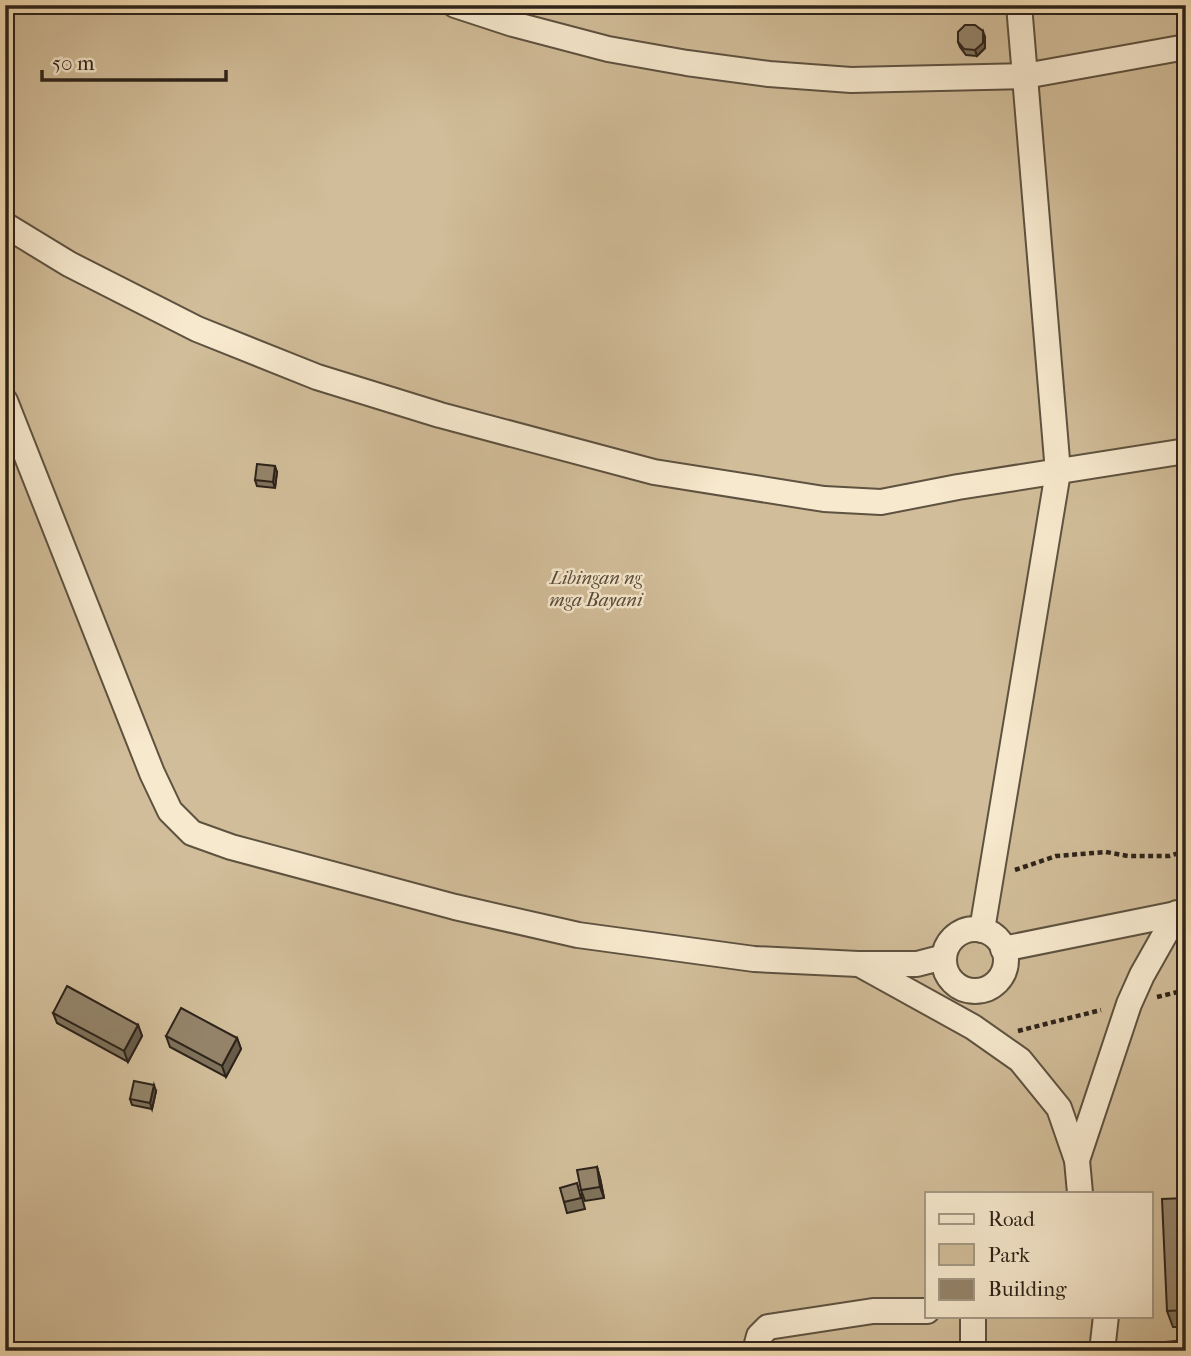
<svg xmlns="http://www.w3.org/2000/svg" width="1191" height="1356" viewBox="0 0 1191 1356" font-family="'IM FELL French Canon',serif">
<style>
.green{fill:#d1bd99;stroke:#7f705a;stroke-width:2;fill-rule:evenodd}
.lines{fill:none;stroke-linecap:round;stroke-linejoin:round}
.minor-casing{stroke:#5e5240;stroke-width:28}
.path{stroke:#2d231a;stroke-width:4.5;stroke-dasharray:5 3.5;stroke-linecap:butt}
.minor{stroke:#f7e9ce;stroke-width:24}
.wall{fill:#7f725b;stroke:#2d231a;stroke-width:2}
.shaded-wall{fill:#685c4a;stroke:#2d231a;stroke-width:2}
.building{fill:#94846a;stroke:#2d231a;stroke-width:2}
.labels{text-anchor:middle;stroke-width:5;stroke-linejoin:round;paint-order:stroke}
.park-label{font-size:19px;font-style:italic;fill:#564a3a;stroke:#f7e9ce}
</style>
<rect width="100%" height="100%" fill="#f3ddb3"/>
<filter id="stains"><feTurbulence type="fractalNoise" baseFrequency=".00286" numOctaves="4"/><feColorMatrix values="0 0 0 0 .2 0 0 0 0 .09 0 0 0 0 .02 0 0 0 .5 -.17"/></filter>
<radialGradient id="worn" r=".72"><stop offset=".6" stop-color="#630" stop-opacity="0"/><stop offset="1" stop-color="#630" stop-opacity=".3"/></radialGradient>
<path class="green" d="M5,5h1181v1346h-1181zM927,1193h224v123h-224z"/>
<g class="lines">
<defs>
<g id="minor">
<polyline points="455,5 513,24 608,49 687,63 769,74 851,80 1025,76 1186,47"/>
<polyline points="5,225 69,264 197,329 317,377 440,415 654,472 824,499 881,502 958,487 1186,451"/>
<polyline points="5,401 152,773 170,811 192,833 231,847 455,907 578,935 754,959 858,964 917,964 944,957"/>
<circle cx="975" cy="960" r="31"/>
<polyline points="982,930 1058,472 1019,5"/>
<polyline points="1003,949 1186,912"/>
<polyline points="861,965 973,1027 1020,1060 1059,1108 1077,1160 1080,1193"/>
<polyline points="1077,1160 1129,1004 1142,975 1177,913"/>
<polyline points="973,1316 973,1351"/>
<polyline points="755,1351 759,1336 768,1327 873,1311 927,1311"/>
<polyline points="1102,1351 1106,1316"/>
</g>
</defs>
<use href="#minor" class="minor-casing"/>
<g class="path">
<polyline points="1015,870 1056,856 1106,852 1128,856 1169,856 1186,851"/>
<polyline points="1157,997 1186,990"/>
<polyline points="1018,1031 1101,1010"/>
</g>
<use href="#minor" class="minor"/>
</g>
<g class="wall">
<polygon points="985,37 985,48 977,56 966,55 960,47 958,42"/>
<polygon points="277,472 275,488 257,486 255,480"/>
<polygon points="53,1013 138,1025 142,1036 128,1062 57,1023"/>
<polygon points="166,1036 237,1038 241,1049 226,1077 170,1047"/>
<polygon points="156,1091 152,1109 132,1105 130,1099"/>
<polygon points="597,1167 600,1178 604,1198 585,1201 581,1190"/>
<polygon points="581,1194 585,1209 567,1213 564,1202"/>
<polygon points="1186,1198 1186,1327 1173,1327 1167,1311"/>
</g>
<g class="shaded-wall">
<polygon points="983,31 985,37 985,48 977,56 975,50"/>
<polygon points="275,466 277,472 275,488 273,482"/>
<polygon points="138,1025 142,1036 128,1062 124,1051"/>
<polygon points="237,1038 241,1049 226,1077 222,1066"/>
<polygon points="154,1085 156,1091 152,1109 150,1103"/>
<polygon points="597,1167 600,1178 604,1198 600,1187"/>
</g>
<g class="building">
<polygon points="965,25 975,25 983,31 983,43 975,50 964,49 958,42 958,32"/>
<polygon points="257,464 275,466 273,482 255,480"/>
<polygon points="67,986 138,1025 124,1051 53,1013"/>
<polygon points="181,1008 237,1038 222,1066 166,1036"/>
<polygon points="134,1081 154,1085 150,1103 130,1099"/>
<polygon points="597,1167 600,1187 581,1190 577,1170"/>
<polygon points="577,1183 581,1198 564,1202 560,1188"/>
<polygon points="1186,1198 1186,1310 1167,1311 1162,1199"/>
<polygon points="1186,1340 1186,1351 1166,1351 1166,1342"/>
<polygon points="1015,1344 1064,1347 1064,1351 1015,1351"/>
</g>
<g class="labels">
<g class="park-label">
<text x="596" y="584">Libingan ng<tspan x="596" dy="22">mga Bayani</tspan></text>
</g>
</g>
<rect width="1191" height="1356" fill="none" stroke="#f3ddb3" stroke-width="28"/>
<rect x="7" y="7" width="1177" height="1342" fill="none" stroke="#2d231a" stroke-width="3.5"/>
<rect x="14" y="14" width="1163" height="1328" fill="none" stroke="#2d231a" stroke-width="2"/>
<rect x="925" y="1192" width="228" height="126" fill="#f7e9ce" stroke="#a69a86" stroke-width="2"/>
<rect x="939" y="1214" width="35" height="10" fill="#f7e9ce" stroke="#a69a86" stroke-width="2"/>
<text x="988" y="1226" font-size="21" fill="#2d231a">Road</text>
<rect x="939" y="1244" width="35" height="21" fill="#d1bd99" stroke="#a69a86" stroke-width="2"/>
<text x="988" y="1262" font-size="21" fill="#2d231a">Park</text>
<rect x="939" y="1279" width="35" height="21" fill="#94846a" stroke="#a69a86" stroke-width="2"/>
<text x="988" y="1296" font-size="21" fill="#2d231a">Building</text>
<path d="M42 70v10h184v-10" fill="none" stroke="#2d231a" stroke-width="3.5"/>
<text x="52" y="70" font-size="21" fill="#2d231a" stroke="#f7e9ce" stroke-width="5" paint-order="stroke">50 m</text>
<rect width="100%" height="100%" filter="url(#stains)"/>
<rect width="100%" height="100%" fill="url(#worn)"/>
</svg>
